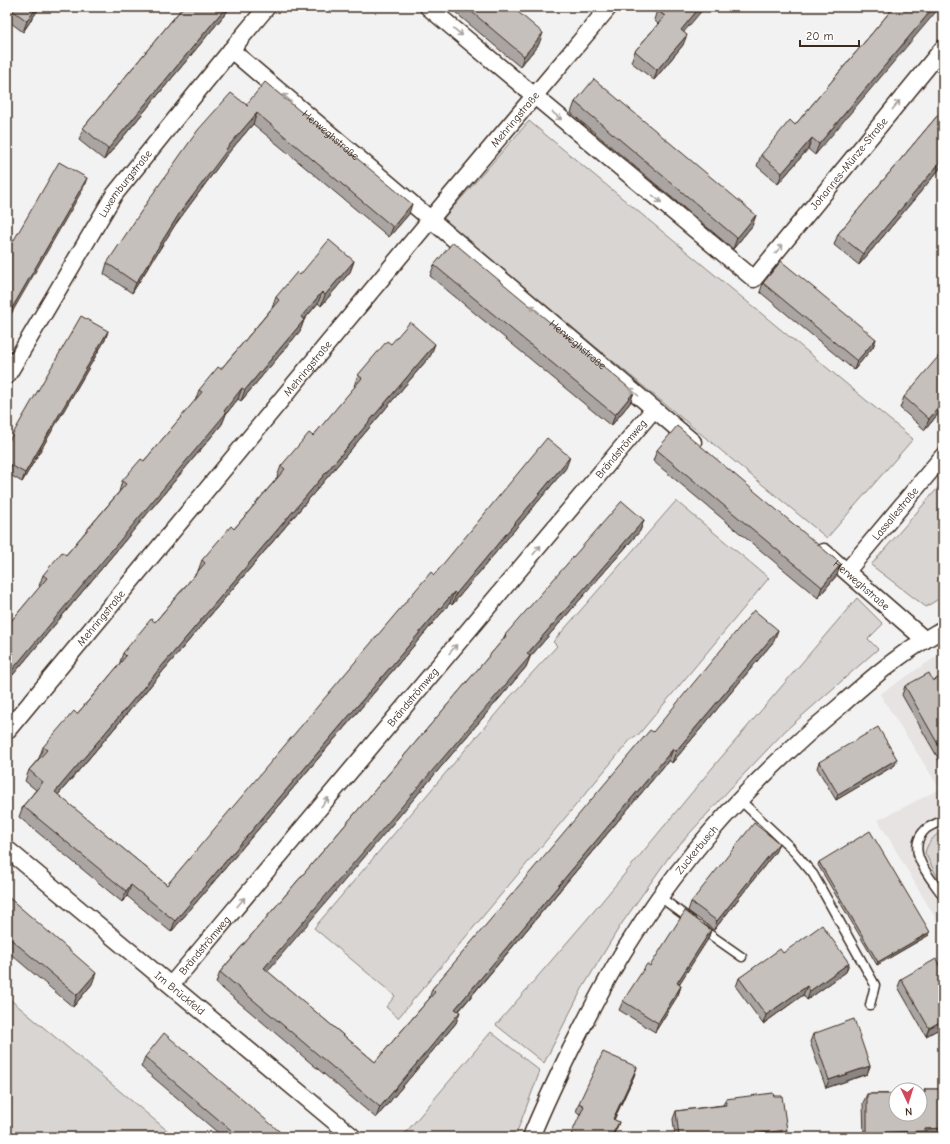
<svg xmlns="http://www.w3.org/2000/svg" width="950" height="1144" viewBox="0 0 950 1144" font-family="'Comic Neue',sans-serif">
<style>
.built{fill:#e6e3e2}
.green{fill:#d8d5d2;stroke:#8a8078}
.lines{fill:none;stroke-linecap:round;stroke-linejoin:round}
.service-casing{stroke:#3b2a1e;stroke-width:11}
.minor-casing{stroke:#3b2a1e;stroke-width:19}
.service{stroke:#fff;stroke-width:8}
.minor{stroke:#fff;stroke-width:16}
.wall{fill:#aaa5a3;stroke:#3b2a1e}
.shaded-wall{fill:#8b8684;stroke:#3b2a1e}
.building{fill:#c6c0bd;stroke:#3b2a1e}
.oneway{stroke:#a79f9a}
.labels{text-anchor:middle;stroke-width:3;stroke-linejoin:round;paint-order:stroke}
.street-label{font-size:11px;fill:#3b2a1e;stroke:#fff}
</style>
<rect width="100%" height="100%" fill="#f3f2f2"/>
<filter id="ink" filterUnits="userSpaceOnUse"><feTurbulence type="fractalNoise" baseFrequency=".025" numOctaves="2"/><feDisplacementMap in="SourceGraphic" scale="8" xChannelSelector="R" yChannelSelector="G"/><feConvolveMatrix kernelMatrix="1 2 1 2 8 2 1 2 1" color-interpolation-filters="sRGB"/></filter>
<g filter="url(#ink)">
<polygon class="built" points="943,652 943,931 878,820 940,789 880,694"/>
<g class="green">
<polygon points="529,121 913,439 827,538 442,220"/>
<polygon points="943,482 943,596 926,607 871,565"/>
<polygon points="676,501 769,578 639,734 631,739 398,1018 386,1007 395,996 314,928 510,697 557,646 553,642"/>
<polygon points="857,598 883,624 868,639 878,649 786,730 728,791 671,854 620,926 582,989 544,1063 496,1025 594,911 713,767"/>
<path d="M943,830v58l-18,-35c2,-10 9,-17 18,-23z"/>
<polygon points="7,997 175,1137 7,1137"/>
<polygon points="491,1032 540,1071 515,1137 402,1137"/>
</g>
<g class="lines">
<defs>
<g id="service">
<polyline points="740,800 790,847 813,874 875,985 870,1005"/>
<path d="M943,820c-5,3 -12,5 -17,9 -23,21 5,49 17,67"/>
<polyline points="660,897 691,920"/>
<polyline points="702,929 742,957"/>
</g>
<g id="minor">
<path id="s1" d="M428,7l326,272 189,-231"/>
<path id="s2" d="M231,50l462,392"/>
<path id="s3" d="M7,376l107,-181 117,-145 36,-43"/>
<path id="s4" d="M824,552l101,88"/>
<path id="s5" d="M847,571l96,-115"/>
<path id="s6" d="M7,731l423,-511 179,-213"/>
<path id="s7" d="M7,849l346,288"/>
<path id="s8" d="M171,985l483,-576"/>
<path id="s9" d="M531,1137c12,-30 26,-59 40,-88 18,-35 35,-70 56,-103 56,-91 130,-171 212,-239 19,-17 38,-34 59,-49 14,-11 30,-20 45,-29"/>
</g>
</defs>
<use href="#service" class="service-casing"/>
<use href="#minor" class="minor-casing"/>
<use href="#service" class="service"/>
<use href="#minor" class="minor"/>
</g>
<g class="wall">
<polygon points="7,7 40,7 23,32 7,20"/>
<polygon points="183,7 231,7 104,160 79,140 83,128"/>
<polygon points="449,7 512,7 539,44 520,67"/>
<polygon points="554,7 561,7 558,10"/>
<polygon points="894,7 815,155 808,149 778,184 757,166 761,155 795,125"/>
<polygon points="657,10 684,32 683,45 654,80 631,62 635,51 658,24 654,20"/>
<polygon points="575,102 756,215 752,226 733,249 571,113"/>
<polygon points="246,105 409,214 389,237 253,124 225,157 223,160 175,225 132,293 104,274 107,263"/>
<polygon points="943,109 943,165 859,265 834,245 838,234"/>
<polygon points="354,261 350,272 321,306 318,303 304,320 300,331 241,401 238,399 226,414 222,424 7,682 7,626 40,587 39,586 43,575 66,555 119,492 122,481 144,461 195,401 199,390 221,369 272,308 276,297 300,275"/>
<polygon points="434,265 634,392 630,403 611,426 430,276"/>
<polygon points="763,283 876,339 873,347 854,370 760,292"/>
<polygon points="108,331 105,340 22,482 7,473 7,444"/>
<polygon points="391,344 431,355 58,795 167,885 434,575 566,468 452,605 450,603 171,932 127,896 122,902 19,817 23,806 36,790 25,781 29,770 39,758 43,747 77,714 119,665 123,653 155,622 198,571 202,560 234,529 278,477 277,477 281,466 313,436 355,387 354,386 358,375"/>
<polygon points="904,397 943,408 925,430 900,408"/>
<polygon points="657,450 837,575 818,598 653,461"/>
<polygon points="644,520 640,531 530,657 526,667 267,971 375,1062 429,999 432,989 653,732 774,641 672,763 669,760 459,1011 456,1023 376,1118 216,983 220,972 502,641 505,635"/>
<polygon points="943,675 943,764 942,765 902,695 905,686 933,681"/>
<polygon points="819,762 895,765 836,800 817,768"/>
<polygon points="776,851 714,930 688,911 691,902"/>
<polygon points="819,862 930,932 929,935 877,965 818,865"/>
<polygon points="7,896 92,984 73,1007 7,951"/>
<polygon points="711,930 708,939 679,984 681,986 678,995 655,1032 619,1010 623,1001 650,966"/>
<polygon points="783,953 849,963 846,972 807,1000 803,995 763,1024 736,987 739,978"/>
<polygon points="943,972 943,1027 926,1036 898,987 901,979"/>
<polygon points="813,1034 870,1066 867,1074 826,1088 810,1042"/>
<polygon points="145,1057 286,1137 223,1137 141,1067"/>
<polygon points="637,1067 634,1076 614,1120 619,1122 616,1130 576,1112 579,1103"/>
<polygon points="925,1089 943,1089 943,1137 864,1137 863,1103 867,1094 923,1093"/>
<polygon points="726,1099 784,1137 675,1137 673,1119 676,1111 723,1105"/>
</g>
<g class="shaded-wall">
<polygon points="37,7 40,7 23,32 27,21"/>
<polygon points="226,7 231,7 104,160 108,149"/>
<polygon points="700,7 705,7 677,40 681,30"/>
<polygon points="934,7 940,7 815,155 819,144"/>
<polygon points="543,33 539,44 520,67 524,56"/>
<polygon points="687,35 683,45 654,80 657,70"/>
<polygon points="257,113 253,124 225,157 223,160 175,225 132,293 136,283 179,214 226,149"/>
<polygon points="812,138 808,149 778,184 782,173"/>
<polygon points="943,159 943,165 859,265 863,254"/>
<polygon points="87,178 83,189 7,321 7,317"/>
<polygon points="412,204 409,214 389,237 393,227"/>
<polygon points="756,215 752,226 733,249 737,238"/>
<polygon points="354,261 350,272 321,306 325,295"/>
<polygon points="322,292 318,303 297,328 301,317"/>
<polygon points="304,320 300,331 241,401 245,390"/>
<polygon points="108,331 105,340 22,482 25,473"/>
<polygon points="876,339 873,347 854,370 857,361"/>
<polygon points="435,344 431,355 51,803 55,792"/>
<polygon points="242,388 238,399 226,414 222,424 7,682 7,676"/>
<polygon points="634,392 630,403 611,426 615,415"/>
<polygon points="943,402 943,408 925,430 929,419"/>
<polygon points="570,457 566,468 452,605 456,594"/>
<polygon points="644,520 640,531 530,657 526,667 260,980 264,968 527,654"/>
<polygon points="841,564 837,575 818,598 822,587"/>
<polygon points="454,592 450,603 171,932 175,921"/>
<polygon points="778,630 774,641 672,763 676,751"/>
<polygon points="673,749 669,760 451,1020 455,1009"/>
<polygon points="897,759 895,765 836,800 838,794"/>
<polygon points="779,843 776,851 714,930 717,921"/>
<polygon points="131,885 127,896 122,902 126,891"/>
<polygon points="711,930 708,939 674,992 677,983"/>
<polygon points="930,932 929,935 877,965 878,962"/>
<polygon points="849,963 846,972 807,1000 810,991"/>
<polygon points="96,973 92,984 73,1007 77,995"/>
<polygon points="681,986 678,995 655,1032 658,1023"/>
<polygon points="807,986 803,995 763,1024 766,1015"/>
<polygon points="460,1012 456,1023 376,1118 380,1107"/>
<polygon points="943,1020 943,1027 926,1036 929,1028"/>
<polygon points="870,1066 867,1074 826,1088 829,1080"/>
<polygon points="637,1067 634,1076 610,1128 613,1119"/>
<polygon points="619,1122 616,1130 612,1137 611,1137"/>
<polygon points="943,1128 943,1137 866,1137 867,1133 925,1129"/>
<polygon points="787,1130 784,1137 730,1137"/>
</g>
<g class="building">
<polygon points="8,7 37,7 27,21"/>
<polygon points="183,7 226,7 108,149 83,128"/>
<polygon points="466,7 512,7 543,33 524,56"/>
<polygon points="660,7 700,7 681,30 687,35 657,70 635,51 665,16 657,10"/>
<polygon points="894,7 934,7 819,144 812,138 782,173 761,155 790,120 795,125"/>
<polygon points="594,79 756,215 737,238 575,102"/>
<polygon points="265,82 412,204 393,227 257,113 226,149 227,150 179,214 136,283 107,263 152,195 198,130 231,93 248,106 246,105"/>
<polygon points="943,109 943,159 863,254 838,234"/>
<polygon points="59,162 87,178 7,317 7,252"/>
<polygon points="329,240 354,261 325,295 322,292 301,317 304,320 245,390 242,388 224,411 226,413 7,676 7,626 47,578 43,575 62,552 66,555 126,484 122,481 141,459 144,461 202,392 199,390 218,367 221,369 279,300 276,297 297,272 300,275"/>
<polygon points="453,242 634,392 615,415 434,265"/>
<polygon points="781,261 876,339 857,361 763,283"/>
<polygon points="81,316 108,331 25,473 7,463 7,444"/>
<polygon points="410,322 435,344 55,792 167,885 431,572 434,575 547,438 570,457 456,594 454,592 175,921 131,885 126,891 23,806 43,782 29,770 47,750 43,747 74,711 77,714 103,684 126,656 123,653 151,619 155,622 205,563 202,560 231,526 234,529 285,469 281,466 309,433 313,436 362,378 358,375 387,341 391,344"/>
<polygon points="943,351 943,402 929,419 904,397"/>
<polygon points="677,426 841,564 822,587 657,450"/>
<polygon points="622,501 644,520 527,654 530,656 264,968 375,1062 435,992 432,989 650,730 653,732 754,610 778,630 676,751 673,749 455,1009 460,1012 380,1107 220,972 506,636 505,635"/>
<polygon points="929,673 933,681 943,675 943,753 905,686"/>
<polygon points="878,727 897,759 838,794 819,762"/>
<polygon points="754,823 779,843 717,921 691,902"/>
<polygon points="870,831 930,932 878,962 819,862"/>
<polygon points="7,896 96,973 77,995 7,936"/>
<polygon points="685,911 711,930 677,983 681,986 658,1023 623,1001 647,964 650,966"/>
<polygon points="822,925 849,963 810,991 807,986 766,1015 739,978 780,949 783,953"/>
<polygon points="936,959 943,972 943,1020 929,1028 901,979"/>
<polygon points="854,1019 870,1066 829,1080 813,1034"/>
<polygon points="164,1033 286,1137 239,1137 145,1057"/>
<polygon points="603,1052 637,1067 613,1119 619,1122 611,1137 570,1137 584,1106 579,1103"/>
<polygon points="925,1089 943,1089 943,1128 925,1129 925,1131 867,1133 867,1094 896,1094 896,1114 920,1114 920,1093 925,1093"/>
<polygon points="773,1093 774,1096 782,1096 787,1130 730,1137 679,1137 676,1111 726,1105 726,1099"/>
</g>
<defs><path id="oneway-shaft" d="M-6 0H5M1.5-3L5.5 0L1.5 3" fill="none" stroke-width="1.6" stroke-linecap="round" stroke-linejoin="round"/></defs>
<g class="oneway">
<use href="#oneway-shaft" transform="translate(458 32) rotate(40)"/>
<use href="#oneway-shaft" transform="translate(287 98) rotate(-140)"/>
<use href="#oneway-shaft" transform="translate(896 105) rotate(-51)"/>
<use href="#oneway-shaft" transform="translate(557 116) rotate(40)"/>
<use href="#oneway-shaft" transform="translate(657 199) rotate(40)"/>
<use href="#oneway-shaft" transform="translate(779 249) rotate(-50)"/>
<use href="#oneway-shaft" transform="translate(535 309) rotate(-140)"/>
<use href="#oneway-shaft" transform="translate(634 392) rotate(-140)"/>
<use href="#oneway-shaft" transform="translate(537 550) rotate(-50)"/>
<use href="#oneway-shaft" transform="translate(453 649) rotate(-50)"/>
<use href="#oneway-shaft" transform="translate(325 802) rotate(-50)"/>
<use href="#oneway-shaft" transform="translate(241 902) rotate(-50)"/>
</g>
</g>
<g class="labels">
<g class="street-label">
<text dy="4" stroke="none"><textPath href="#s6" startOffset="795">Mehringstraße</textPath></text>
<text dy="4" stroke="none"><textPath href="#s2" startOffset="131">Herweghstraße</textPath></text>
<text dy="4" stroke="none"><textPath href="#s1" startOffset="574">Johannes-Münze-Straße</textPath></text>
<text dy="4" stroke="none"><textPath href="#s3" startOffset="226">Luxemburgstraße</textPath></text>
<text dy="4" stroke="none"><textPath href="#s2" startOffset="455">Herweghstraße</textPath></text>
<text dy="4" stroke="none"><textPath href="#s6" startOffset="471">Mehringstraße</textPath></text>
<text dy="4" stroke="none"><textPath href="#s8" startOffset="700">Brändströmweg</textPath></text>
<text dy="4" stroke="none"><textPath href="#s5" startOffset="75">Lassallestraße</textPath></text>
<text dy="4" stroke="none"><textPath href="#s4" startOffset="50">Herweghstraße</textPath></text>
<text dy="4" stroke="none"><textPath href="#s6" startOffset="147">Mehringstraße</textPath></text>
<text dy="4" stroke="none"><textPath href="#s8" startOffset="376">Brändströmweg</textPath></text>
<text dy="4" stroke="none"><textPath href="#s9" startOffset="333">Zuckerbusch</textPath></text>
<text dy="4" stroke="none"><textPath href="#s8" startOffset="52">Brändströmweg</textPath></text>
<text dy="4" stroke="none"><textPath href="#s7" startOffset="225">Im Brückfeld</textPath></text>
</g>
</g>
<rect width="950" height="1144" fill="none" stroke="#fff" stroke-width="24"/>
<rect x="12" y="12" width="926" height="1120" fill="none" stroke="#3b2a1e" stroke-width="1.5" filter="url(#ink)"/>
<g transform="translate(908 1102) rotate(176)"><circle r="19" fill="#ffffff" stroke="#b1aaa5"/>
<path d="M0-3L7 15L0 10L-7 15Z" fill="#d1495b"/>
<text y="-6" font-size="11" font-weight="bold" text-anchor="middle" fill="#3b2a1e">N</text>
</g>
<path d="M800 40v6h59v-6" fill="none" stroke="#3b2a1e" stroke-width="2"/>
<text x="806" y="40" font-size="12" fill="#3b2a1e" stroke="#ffffff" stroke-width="3" paint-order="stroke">20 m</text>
</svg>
